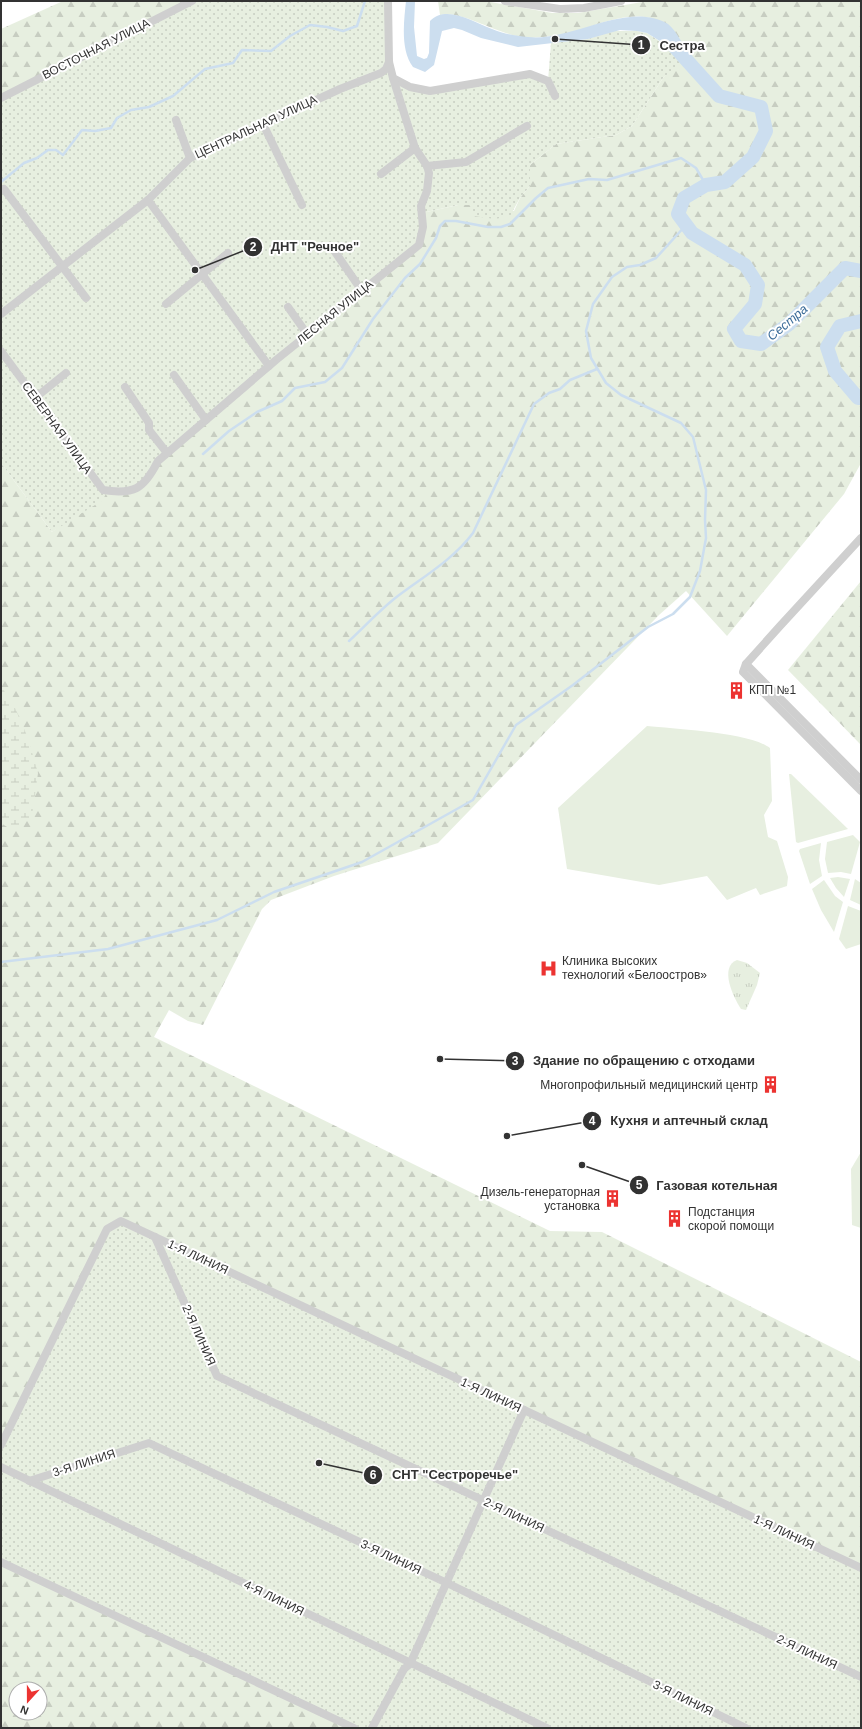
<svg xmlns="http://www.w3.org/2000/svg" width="862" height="1729" viewBox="0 0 862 1729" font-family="Helvetica,sans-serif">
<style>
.grass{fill:#e7efe0}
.forest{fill:url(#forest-firs);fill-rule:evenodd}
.wetland{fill:url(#wetland-marsh)}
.park{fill:url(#park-tufts)}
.garden{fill:url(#garden-dots)}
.water{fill:#ccdeef}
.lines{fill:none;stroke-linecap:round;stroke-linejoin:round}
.stream{stroke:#ccdeef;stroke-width:2.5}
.river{stroke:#ccdeef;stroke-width:14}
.minor{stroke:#cfcfcf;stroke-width:8}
.labels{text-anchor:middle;stroke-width:4;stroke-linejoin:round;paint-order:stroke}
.street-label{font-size:12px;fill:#323232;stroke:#fff}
.poi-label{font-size:12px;fill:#323232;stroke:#fff;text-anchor:start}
.water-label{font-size:13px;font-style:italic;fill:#3b6c99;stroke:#fff}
.leader{fill:none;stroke:#323232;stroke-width:1.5}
.callout-dot{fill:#323232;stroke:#fff;stroke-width:1.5}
.mark-label{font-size:12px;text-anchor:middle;font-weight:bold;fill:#fff}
.callout-label{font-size:13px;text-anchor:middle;font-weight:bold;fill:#323232;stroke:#fff;stroke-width:4;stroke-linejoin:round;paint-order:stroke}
</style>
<defs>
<pattern id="forest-firs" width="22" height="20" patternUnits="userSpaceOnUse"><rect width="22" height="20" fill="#e7efe0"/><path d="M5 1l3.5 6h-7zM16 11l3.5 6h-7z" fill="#c7cdc1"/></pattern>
<pattern id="wetland-marsh" width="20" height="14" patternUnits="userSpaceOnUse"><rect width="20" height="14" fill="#e7efe0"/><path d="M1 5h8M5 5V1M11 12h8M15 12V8" fill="none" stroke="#c7cdc1"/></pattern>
<pattern id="park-tufts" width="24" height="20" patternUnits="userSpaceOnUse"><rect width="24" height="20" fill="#e7efe0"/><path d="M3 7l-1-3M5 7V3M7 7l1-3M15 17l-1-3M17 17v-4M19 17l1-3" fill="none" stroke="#c7cdc1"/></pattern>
<pattern id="garden-dots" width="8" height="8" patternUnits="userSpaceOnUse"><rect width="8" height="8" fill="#e7efe0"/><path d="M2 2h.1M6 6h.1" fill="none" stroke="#c7cdc1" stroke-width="1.8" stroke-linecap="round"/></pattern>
</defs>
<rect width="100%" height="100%" fill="#fff"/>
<g class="grass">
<path d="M647,726c28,3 102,6 123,22l2,53 -8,14 4,22 9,4 11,36 -1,9 -27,9 -4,-7 -29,12 -20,-24 -48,9 -92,-16 -9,-61z"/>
<polygon points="789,774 791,774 848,829 798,843 796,842"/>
<polygon points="853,835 860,842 851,874 841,872 828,873 825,859 827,842"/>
<polygon points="821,843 819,860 822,876 810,884 799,851 800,849"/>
<polygon points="838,877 850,879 844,897 836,888 830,878"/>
<polygon points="855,879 861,883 861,905 850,900"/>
<polygon points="824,880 835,896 843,902 834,932 821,910 812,889"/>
<polygon points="848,906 861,911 861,944 846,949 839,939"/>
<polygon points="861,1152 861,1228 852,1225 851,1169"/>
</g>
<g class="forest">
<polygon points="63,1 192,1 1,98 1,29"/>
<path d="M438,1h47l67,12h26l70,-12h213v462l-17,31 -117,142 -41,-45 -27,24 -221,228 -104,33 -63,24 -9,9 -59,116 -15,-4 -19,-11 -15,27 396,194 52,1 259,130v206l-860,-124v-981l51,69 55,-41 51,-30 264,-248 36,-8h14l42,6 6,-13 10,-12v-21l26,-21 60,-9 16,-9 31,-48 26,-24c-11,-16 -18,-32 -39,-36 -27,-6 -55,8 -80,15 -12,3 -27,4 -39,5 -29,0 -69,-29 -91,-23z"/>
<polygon points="861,581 861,745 788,670"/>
<path d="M1,1562l353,166h-353zM16,1689h24v24h-24z"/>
</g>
<polygon class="wetland" points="1,686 15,708 28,738 38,773 32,816 23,824 10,829 1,823"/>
<path class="park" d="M737,960l10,3 13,10 -3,12 -11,25 -5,-1c-8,-12 -22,-42 -4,-49z"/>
<g class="garden">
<polygon points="192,1 388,1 392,75 410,87 429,90 530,74 548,81 551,43 588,39 612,31 637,31 647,33 667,46 682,62 663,78 632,126 616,135 556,144 530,165 530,186 520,198 510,216 495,219 473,216 472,205 458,205 422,213 419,245 158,461 141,486 107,491 103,500 52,532 1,463 1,98"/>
<polygon points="125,1223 861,1568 861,1728 354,1728 1,1562 1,1444 107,1229"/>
</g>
<path class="water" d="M406,1h9l-1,26 3,29 7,3 3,-1 2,-5 1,-32c17,-17 44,2 62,8 12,5 24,7 36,8 44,5 99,-37 140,-13 8,6 15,21 21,30l-7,8 -19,-19 -16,-10 -10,-2 -17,-1 -32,9 -70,8 -37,-9 -19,-8 -8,-2 -12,3 -8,34 -9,7 -12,-5c-13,-17 -9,-46 -7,-66z"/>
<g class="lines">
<g class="stream">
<polyline points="1,182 24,163 37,158 48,150 56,150 63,155 82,130 95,131 111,128 117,118 131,110 149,107 173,96 205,69 233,63 242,50 271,51 290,36 310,25 327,27 343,31 357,26 365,1"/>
<polyline points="203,454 229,431 257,412 282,401 295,388 325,382 342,368 373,319 405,278 420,264 436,238 440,226 445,221 456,221 488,227 501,227 510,224 536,198 548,188 589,179 607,180 681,158 696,168 706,185"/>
<path d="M349,641c15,-14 29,-29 45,-42 27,-21 58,-38 79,-66l61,-129 15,-11 11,-4 10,-9 27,-11"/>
<polyline points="1,962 108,949 217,920 274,892 362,862 473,800 516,725 573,685 648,627 673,614 690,597 700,571 706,538 705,520 706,490 693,437 681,423 621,395 606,383 591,358 586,331 593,304 612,277 627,267 640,265 656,258 686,225"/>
</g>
<g class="river">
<polyline points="673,45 719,96 761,107 766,131 753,157 725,182 706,185 684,198 678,214 692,233 745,265 758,285 755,304 734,329 741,341 761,344 789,324 845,268 861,271"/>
<polyline points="861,321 840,326 827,347 835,371 858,398 861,398"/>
</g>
<g class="minor">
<polyline points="388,1 389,62 393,78 410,87 430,91 530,74 548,81 555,96"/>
<polyline points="505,1 560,9 584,8 621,1"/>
<polyline points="1,98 192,1"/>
<polyline points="176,120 190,158"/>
<polyline points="263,124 302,205"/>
<polyline points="427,166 466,162 527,126"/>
<polyline points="381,174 415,148"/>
<polyline points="4,189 86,298"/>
<polyline points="148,200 269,366"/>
<polyline points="333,249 362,291"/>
<polyline points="166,304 228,253"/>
<polyline points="288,307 307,334"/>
<polyline points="1,314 148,200 190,158 340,89 381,73 386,69 389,62"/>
<path d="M1,351l102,139c31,5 41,-1 55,-29l118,-101 143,-115 4,-18 -2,-21 6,-15 2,-18 -2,-7 -12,-18 -22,-70"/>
<polyline points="174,375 206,420"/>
<polyline points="125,387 149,423 149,430 167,453"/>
<polyline points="35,398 66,373"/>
<polyline points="861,538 780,626 746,664 743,672 861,791"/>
<polyline points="746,664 861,780"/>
<polyline points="155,1237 217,1376 861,1677"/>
<polyline points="1,1445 107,1229 121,1221 861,1568"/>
<polyline points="1,1467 547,1728"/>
<polyline points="29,1481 149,1443 447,1583 746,1728"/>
<polyline points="1,1562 354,1728"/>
<polyline points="372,1728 404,1669 410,1664 524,1410"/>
</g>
</g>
<defs>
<symbol id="building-bare" viewBox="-9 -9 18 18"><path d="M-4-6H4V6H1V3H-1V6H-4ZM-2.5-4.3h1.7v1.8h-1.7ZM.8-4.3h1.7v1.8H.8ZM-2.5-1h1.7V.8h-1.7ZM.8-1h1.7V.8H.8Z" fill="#ec3331" stroke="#fff" stroke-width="2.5" paint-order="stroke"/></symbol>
<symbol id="hospital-bare" viewBox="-9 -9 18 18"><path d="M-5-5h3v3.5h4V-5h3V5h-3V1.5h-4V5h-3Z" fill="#ec3331" stroke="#fff" stroke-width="2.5" paint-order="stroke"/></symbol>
</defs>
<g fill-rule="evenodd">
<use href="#building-bare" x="724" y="678" width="25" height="25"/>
<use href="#hospital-bare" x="536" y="956" width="25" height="25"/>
<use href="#building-bare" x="758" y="1072" width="25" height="25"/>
<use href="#building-bare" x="600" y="1186" width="25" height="25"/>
<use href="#building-bare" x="662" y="1206" width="25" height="25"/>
</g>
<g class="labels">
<g class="street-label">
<text transform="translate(96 49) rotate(-27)" y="4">ВОСТОЧНАЯ УЛИЦА</text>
<text transform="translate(256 127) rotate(-25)" y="4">ЦЕНТРАЛЬНАЯ УЛИЦА</text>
<text transform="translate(335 312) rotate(-39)" y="4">ЛЕСНАЯ УЛИЦА</text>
<text transform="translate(57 428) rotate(54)" y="4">СЕВЕРНАЯ УЛИЦА</text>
<text transform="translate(198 1257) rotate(25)" y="4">1-Я ЛИНИЯ</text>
<text transform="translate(199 1335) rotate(66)" y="4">2-Я ЛИНИЯ</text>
<text transform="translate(491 1395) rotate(25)" y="4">1-Я ЛИНИЯ</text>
<text transform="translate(84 1463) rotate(-18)" y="4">3-Я ЛИНИЯ</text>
<text transform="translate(514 1515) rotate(25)" y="4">2-Я ЛИНИЯ</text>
<text transform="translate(784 1532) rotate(25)" y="4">1-Я ЛИНИЯ</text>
<text transform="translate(391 1557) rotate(25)" y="4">3-Я ЛИНИЯ</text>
<text transform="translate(274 1598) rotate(26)" y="4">4-Я ЛИНИЯ</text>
<text transform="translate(807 1652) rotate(25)" y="4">2-Я ЛИНИЯ</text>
<text transform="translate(683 1698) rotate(26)" y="4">3-Я ЛИНИЯ</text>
</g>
<g class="poi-label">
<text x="749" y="694">КПП №1</text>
<text x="562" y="965">Клиника высоких<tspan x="562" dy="14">технологий «Белоостров»</tspan></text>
<text x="758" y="1089" text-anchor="end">Многопрофильный медицинский центр</text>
<text x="600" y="1196" text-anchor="end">Дизель-генераторная<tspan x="600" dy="14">установка</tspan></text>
<text x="688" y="1216">Подстанция<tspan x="688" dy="14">скорой помощи</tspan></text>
</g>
<g class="water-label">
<text transform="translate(787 322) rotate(-40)" y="5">Сестра</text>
</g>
</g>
<path class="leader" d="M555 39L641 45M195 270L253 247M440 1059L515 1061M507 1136L592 1121M582 1165L639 1185M319 1463L373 1475"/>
<g class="callout-dot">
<circle cx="555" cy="39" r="4"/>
<circle cx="195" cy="270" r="4"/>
<circle cx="440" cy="1059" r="4"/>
<circle cx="507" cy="1136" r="4"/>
<circle cx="582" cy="1165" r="4"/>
<circle cx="319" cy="1463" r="4"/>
<circle cx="641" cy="45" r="10"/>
<circle cx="253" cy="247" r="10"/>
<circle cx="515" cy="1061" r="10"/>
<circle cx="592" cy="1121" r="10"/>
<circle cx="639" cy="1185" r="10"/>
<circle cx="373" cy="1475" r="10"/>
</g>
<g class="mark-label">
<text x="641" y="49">1</text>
<text x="253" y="251">2</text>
<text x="515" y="1065">3</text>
<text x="592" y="1125">4</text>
<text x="639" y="1189">5</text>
<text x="373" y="1479">6</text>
</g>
<g class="callout-label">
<text x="682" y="50">Сестра</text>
<text x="315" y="251">ДНТ "Речное"</text>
<text x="644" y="1065">Здание по обращению с отходами</text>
<text x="689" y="1125">Кухня и аптечный склад</text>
<text x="717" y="1190">Газовая котельная</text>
<text x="455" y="1479">СНТ "Сестроречье"</text>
</g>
<rect width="862" height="1729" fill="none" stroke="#323232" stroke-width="4"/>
<g transform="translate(28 1701) rotate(201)"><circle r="19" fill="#ffffff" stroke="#adadad"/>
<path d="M0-3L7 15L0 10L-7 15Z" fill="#ec3331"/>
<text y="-6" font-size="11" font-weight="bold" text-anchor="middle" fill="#323232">N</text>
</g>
</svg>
